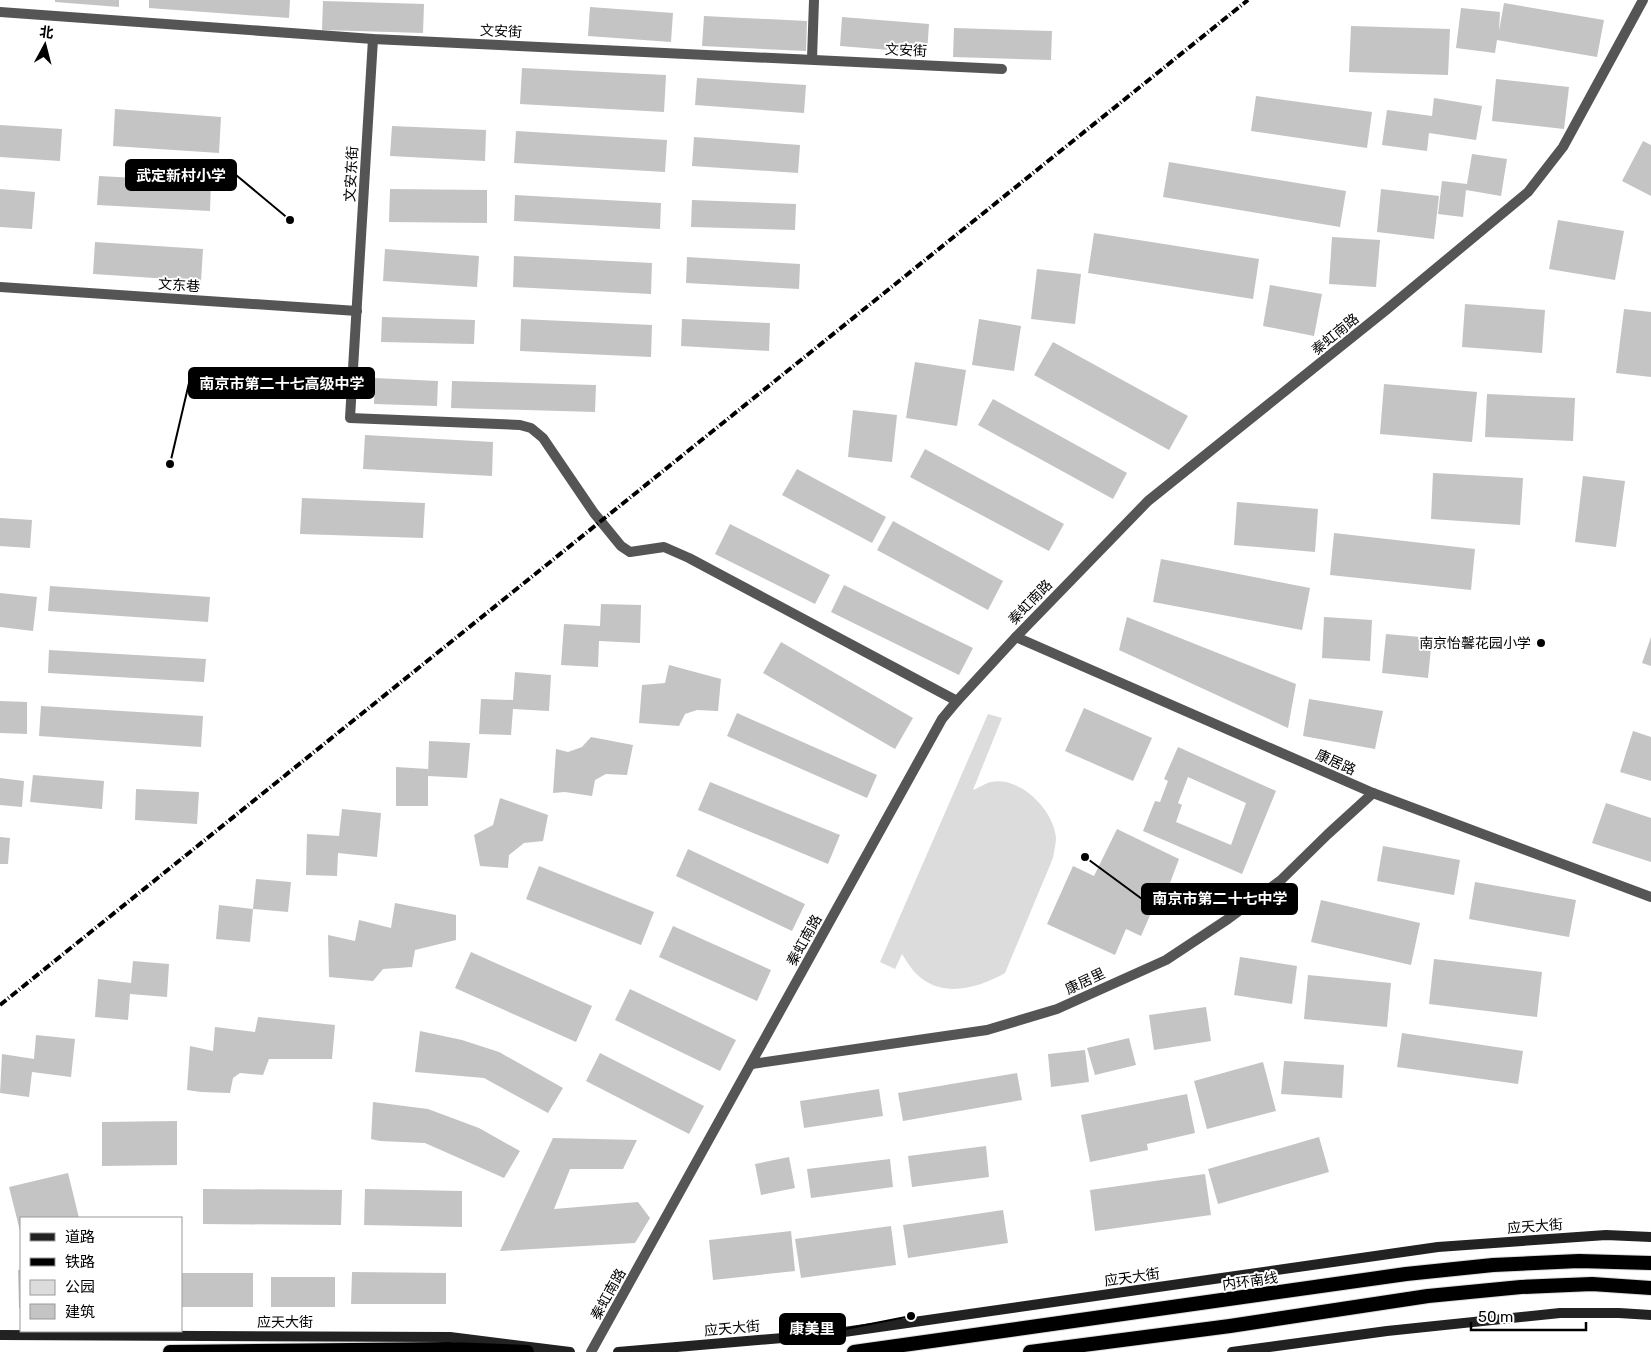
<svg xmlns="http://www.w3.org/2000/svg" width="1651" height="1352" viewBox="0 0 1651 1352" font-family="Rubik,'Noto Sans SC',sans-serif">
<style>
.green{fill:#dcdcdc}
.building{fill:#c4c4c4;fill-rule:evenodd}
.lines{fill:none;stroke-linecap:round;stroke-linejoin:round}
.trunk-casing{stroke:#dbdbdb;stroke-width:16}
.minor{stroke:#555;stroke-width:10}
.secondary{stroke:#222;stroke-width:10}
.trunk{stroke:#000;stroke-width:14}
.rail{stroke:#000;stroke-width:4;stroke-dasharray:8 2.5 1 2.5;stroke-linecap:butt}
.poi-dot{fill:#000;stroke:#fff;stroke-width:2}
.labels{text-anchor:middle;stroke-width:4;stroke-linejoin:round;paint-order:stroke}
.street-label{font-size:14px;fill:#000;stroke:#fff}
.poi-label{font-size:14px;fill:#000;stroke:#fff;text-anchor:end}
.leader{fill:none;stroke:#000;stroke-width:2}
.callout-dot{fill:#000;stroke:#fff;stroke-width:2}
.callout{fill:#000;stroke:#000;stroke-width:2}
.callout-label{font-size:15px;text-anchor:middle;font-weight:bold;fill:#fff}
</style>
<rect width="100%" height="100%" fill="#fff"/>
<path class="green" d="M988,714l14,4 -29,72c6,-2 12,-7 18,-8 29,-6 63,28 65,56 0,6 -2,13 -3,20l-48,115c-25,14 -58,25 -84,5 -8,-6 -14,-16 -19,-24l-7,15 -15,-7z"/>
<g class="building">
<polygon points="55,0 119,0 119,7 55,2"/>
<polygon points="149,0 290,0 289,18 149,8"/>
<polygon points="323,1 424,4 423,33 322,30"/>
<polygon points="1504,3 1604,20 1597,57 1497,40 1495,53 1456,48 1461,8 1500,12 1499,31"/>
<polygon points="590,7 673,13 671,42 588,36"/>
<polygon points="704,16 807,21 806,51 702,46"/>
<polygon points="842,17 929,24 927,53 840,46"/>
<polygon points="1351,26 1450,29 1448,75 1349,72"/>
<polygon points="954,28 1052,31 1051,60 953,57"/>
<polygon points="522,68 666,75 664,112 520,104"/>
<polygon points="697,78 806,85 804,113 695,105"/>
<polygon points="1496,79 1569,87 1564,129 1492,121"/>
<polygon points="1256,96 1372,112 1367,148 1251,131"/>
<polygon points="1434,98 1482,106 1476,140 1429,133 1427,151 1382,145 1387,110 1432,116"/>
<polygon points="115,109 221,117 219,153 113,146"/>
<polygon points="0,125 62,129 60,161 0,157"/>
<polygon points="392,126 486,130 485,161 390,156"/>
<polygon points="516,131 667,140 665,172 514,163"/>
<polygon points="694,137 800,145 798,173 692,166"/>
<polygon points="1643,141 1651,145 1651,196 1622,181"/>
<polygon points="1472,154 1507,159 1501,196 1466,190 1463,217 1438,214 1442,181 1467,184"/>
<polygon points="1169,162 1346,191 1340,227 1163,197"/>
<polygon points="99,176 211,182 210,211 97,205"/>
<polygon points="0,189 35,192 32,229 0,227"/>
<polygon points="390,189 487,190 487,223 389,222"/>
<polygon points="1381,189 1439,196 1434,239 1377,232"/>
<polygon points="515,195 661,203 660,229 514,221"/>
<polygon points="692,200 796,204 795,230 691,227"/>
<polygon points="1558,220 1624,231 1615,280 1549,269"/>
<polygon points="1094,233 1259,259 1253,299 1088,273"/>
<polygon points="1332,237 1380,240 1376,287 1329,284"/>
<polygon points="95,242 203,249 201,281 93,274"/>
<polygon points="385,249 479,256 477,287 383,281"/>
<polygon points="514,256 652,263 651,294 513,287"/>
<polygon points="687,257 800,264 799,289 686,283"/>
<polygon points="1037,269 1081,274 1075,324 1031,319"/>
<polygon points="1270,285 1322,294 1314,336 1263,326"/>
<polygon points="1465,304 1545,310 1542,353 1462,347"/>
<polygon points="1624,309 1651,312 1651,377 1616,373"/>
<polygon points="382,317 475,320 474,344 381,342"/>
<polygon points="521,319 652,325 651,357 520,351"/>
<polygon points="682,319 770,323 769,351 681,346"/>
<polygon points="979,319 1021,326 1014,371 972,365"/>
<polygon points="1053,342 1188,416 1169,450 1034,375"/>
<polygon points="915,362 966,370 957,426 906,418"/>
<polygon points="375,378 438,381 437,406 374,404"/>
<polygon points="452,381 596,385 595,412 451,408"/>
<polygon points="1384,384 1477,392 1472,442 1380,434"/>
<polygon points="1487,394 1575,398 1573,441 1485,437"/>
<polygon points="993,399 1127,473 1113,499 978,425"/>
<polygon points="853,410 897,415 892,462 848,457"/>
<polygon points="365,435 493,442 492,476 363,469"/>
<polygon points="925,449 1064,524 1049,551 910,477"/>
<polygon points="797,469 886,517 872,543 782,495"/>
<polygon points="1433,473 1523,478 1520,525 1431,519"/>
<polygon points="1583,476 1625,481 1616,547 1575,542"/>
<polygon points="302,498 425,503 423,538 300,534"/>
<polygon points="1237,502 1318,509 1315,552 1234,545"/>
<polygon points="0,518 32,520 30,548 0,546"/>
<polygon points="893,521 1003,581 988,610 877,550"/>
<polygon points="730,524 830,575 815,604 715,554"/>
<polygon points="1334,533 1475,549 1471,590 1330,575"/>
<polygon points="1161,559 1310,588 1302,630 1153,602"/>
<polygon points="844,585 973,648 959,675 831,612"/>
<polygon points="50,586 210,597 208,622 48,611"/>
<polygon points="0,593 37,597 33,631 0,627"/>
<polygon points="601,604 641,605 640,643 599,641 598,667 561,665 564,624 600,626"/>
<polygon points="1127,617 1296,684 1288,728 1119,650"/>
<polygon points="1324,617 1372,620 1370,661 1322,658"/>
<polygon points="1386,634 1432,638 1428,678 1382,673"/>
<polygon points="1651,637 1651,666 1642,663"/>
<polygon points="781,642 913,718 895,749 763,673"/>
<polygon points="49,650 206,659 204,682 48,673"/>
<polygon points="669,665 721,679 718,711 697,710 685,714 679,726 639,723 642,685 665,683"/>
<polygon points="515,672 551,675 549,711 513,709 511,735 479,734 481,699 513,700"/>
<polygon points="1309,699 1383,711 1375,749 1303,736"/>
<polygon points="0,701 27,702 27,734 0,733"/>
<polygon points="41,706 203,716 201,747 39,736"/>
<polygon points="1084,708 1152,738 1133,781 1065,751"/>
<polygon points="737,713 877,775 867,798 727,736"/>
<polygon points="1633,731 1651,737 1651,781 1620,772"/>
<polygon points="591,737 633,745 627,775 606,774 595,780 592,796 565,792 553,793 556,749 568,752 582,747"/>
<polygon points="429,741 470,743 467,778 428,776"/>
<path d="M1178,747l98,44 -34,83 -99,-43 12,-30 5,1 8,-21 -4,-2zM1188,777l58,26 -15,42 -55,-23 6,-17 -4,-2z"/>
<polygon points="396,767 428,769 428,806 396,806"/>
<polygon points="33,775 104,781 102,809 30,802"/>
<polygon points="0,778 24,781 22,807 0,805"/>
<polygon points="710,782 840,835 828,864 698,810"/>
<polygon points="136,789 199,792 197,824 135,820"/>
<polygon points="500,798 548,815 543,841 524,843 509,855 508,868 480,866 474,835 493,825"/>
<polygon points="1606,803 1651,818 1651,862 1592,843"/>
<polygon points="342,809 381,813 377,857 338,853 337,876 306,875 307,834 339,836"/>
<polygon points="1117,829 1179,859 1158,915 1151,913 1141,936 1126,929 1115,955 1047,924 1073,866 1094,876"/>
<polygon points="0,837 10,838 8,864 0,864"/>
<polygon points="1383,846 1460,860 1454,895 1377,881"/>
<polygon points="688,849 805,904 792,931 676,876"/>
<polygon points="539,866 654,912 641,945 526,899"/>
<polygon points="256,879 291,882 288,912 253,909 250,942 216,939 219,905 253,909"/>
<polygon points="1475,882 1576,900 1569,937 1469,919"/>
<polygon points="1321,900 1420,923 1411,965 1311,942"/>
<polygon points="395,903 456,915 456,940 415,950 412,967 383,969 373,981 329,977 328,935 355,941 359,920 391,928"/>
<polygon points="673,926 771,970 757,1001 659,957"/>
<polygon points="471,952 592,1006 576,1042 455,988"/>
<polygon points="1240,957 1297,966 1292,1004 1234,995"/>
<polygon points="1434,959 1542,972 1537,1017 1429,1004"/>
<polygon points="133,961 169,964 167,997 130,994 128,1020 95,1017 98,979 131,983"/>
<polygon points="1308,975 1391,983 1387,1027 1304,1019"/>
<polygon points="630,989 736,1040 720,1071 615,1020"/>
<polygon points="1206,1007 1211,1041 1154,1050 1149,1015"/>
<polygon points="258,1017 335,1025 332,1059 269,1059 263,1075 240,1073 233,1078 230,1093 201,1092 187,1090 190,1046 213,1051 215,1027 255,1032"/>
<polygon points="420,1031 462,1040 499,1052 563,1088 548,1113 484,1078 415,1072"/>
<polygon points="1402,1033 1523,1051 1518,1084 1397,1067"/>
<polygon points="36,1035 75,1039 71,1077 32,1072 29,1097 0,1093 2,1054 34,1059"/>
<polygon points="1129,1038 1136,1065 1095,1075 1087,1048"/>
<polygon points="1085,1050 1089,1082 1051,1087 1048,1054"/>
<polygon points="600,1053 704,1106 689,1134 586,1081"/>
<polygon points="1284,1061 1344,1065 1342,1098 1281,1094"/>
<polygon points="1263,1062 1276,1111 1207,1129 1194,1081"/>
<polygon points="1017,1073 1022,1100 903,1121 898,1093"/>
<polygon points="879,1089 883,1116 804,1128 800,1101"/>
<polygon points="1187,1094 1195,1133 1147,1144 1148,1150 1090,1162 1081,1115"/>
<polygon points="373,1102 428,1109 479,1128 520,1151 504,1178 425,1143 380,1141 371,1139"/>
<polygon points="177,1121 177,1165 102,1166 102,1122"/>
<polygon points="1319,1137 1329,1172 1218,1204 1208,1169"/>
<polygon points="553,1138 637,1140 623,1169 570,1169 554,1209 638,1202 650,1218 635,1243 500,1251"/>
<polygon points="986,1146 989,1177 912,1187 908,1156"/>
<polygon points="789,1157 795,1188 761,1195 755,1164"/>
<polygon points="890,1159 893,1187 811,1198 807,1169"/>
<polygon points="68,1173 79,1218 21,1218 21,1235 9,1187"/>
<polygon points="1205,1174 1211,1215 1095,1231 1090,1190"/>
<polygon points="203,1189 342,1190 341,1225 203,1224"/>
<polygon points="365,1189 462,1191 462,1227 364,1225"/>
<polygon points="1003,1210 1008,1243 908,1258 903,1225"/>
<polygon points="891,1226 896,1265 801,1278 795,1239"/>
<polygon points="791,1231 795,1271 713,1280 709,1240"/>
<polygon points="18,1270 21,1270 21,1308 19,1308"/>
<polygon points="352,1272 446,1273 446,1304 351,1304"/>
<rect x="181" y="1273" width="72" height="34"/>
<rect x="271" y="1277" width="64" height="30"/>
</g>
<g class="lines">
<defs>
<g id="trunk">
<polyline points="170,1352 449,1349 527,1352"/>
<polyline points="854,1352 1406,1274 1493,1265 1579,1261 1651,1263"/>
<polyline points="1030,1352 1230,1326 1428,1296 1521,1287 1592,1284 1651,1288"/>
</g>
</defs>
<use href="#trunk" class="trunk-casing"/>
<g class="minor">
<polyline points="0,12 373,39 1002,69"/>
<polyline points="373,39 350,418 520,425 531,428 543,438 594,513 621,546 630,552 664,547 689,558 957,701"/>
<polyline points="812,59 814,0"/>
<polyline points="0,287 357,311"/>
<polyline points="1016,637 1373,793 1651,897"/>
<polyline points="752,1064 987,1030 1057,1009 1166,960 1228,919 1281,880 1328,834 1373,793"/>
<polyline points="591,1352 942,719 957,701 1016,637 1148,501 1386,310 1528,192 1563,147 1643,0"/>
</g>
<g class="secondary">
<polyline points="0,1335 450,1337 570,1352"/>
<polyline points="618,1352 830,1334 1438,1247 1606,1235 1651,1237"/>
<polyline points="1232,1352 1387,1331 1560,1313 1619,1313 1651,1315"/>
</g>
<use href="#trunk" class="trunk"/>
<polyline class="rail" points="0,1005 1248,0"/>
</g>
<circle class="poi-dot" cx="1541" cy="643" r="5"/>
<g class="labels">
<g class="street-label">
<text transform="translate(501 31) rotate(3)" y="5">文安街</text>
<text transform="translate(906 50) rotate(3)" y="5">文安街</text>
<text transform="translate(351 174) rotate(-87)" y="5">文安东街</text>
<text transform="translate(179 285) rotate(4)" y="5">文东巷</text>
<text transform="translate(1335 334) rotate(-39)" y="5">秦虹南路</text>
<text transform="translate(1030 602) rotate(-46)" y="5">秦虹南路</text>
<text transform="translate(1336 762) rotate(24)" y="5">康居路</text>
<text transform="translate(804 940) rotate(-61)" y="5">秦虹南路</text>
<text transform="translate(1085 981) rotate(-25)" y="5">康居里</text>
<text transform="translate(1535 1226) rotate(-4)" y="5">应天大街</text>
<text transform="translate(1132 1277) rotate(-8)" y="5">应天大街</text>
<text transform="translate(1250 1281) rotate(-8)" y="5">内环南线</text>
<text transform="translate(608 1294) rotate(-61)" y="5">秦虹南路</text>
<text x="285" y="1327">应天大街</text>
<text transform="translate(732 1328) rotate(-5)" y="5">应天大街</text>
</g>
<g class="poi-label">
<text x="1531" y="648">南京怡馨花园小学</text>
</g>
</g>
<path class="leader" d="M290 220L236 175M170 464L189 383M1085 857L1142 899M911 1316L845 1329"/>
<g class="callout-dot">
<circle cx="290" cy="220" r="5"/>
<circle cx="170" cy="464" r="5"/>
<circle cx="1085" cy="857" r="5"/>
<circle cx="911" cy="1316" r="5"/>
</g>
<g class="callout">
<rect x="126" y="160" width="110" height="30" rx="5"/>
<rect x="189" y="368" width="185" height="30" rx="5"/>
<rect x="1142" y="884" width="155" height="30" rx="5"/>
<rect x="780" y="1314" width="65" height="30" rx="5"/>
</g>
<g class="callout-label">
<text x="181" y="181">武定新村小学</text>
<text x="282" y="389">南京市第二十七高级中学</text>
<text x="1220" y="904">南京市第二十七中学</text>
<text x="812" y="1334">康美里</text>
</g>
<rect x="20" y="1217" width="162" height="115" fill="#ffffff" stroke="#999999"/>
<rect x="30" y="1233" width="25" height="8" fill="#222222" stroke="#999999"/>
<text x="65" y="1242" font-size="15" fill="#000000">道路</text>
<rect x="30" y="1258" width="25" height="8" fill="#000000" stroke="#999999"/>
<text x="65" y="1267" font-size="15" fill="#000000">铁路</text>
<rect x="30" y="1280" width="25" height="15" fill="#dcdcdc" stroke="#999999"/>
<text x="65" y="1292" font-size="15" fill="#000000">公园</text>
<rect x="30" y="1304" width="25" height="15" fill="#c4c4c4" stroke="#999999"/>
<text x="65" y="1317" font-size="15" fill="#000000">建筑</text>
<g transform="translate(45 45) rotate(7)" stroke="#ffffff" stroke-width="4" paint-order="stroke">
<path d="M0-4L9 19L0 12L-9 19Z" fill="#000000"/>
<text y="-8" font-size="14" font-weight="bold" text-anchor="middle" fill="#000000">北</text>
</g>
<path d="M1471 1322v8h115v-8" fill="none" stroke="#000000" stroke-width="2.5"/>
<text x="1478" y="1322" font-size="15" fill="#000000" stroke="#ffffff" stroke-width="4" paint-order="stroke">50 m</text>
</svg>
